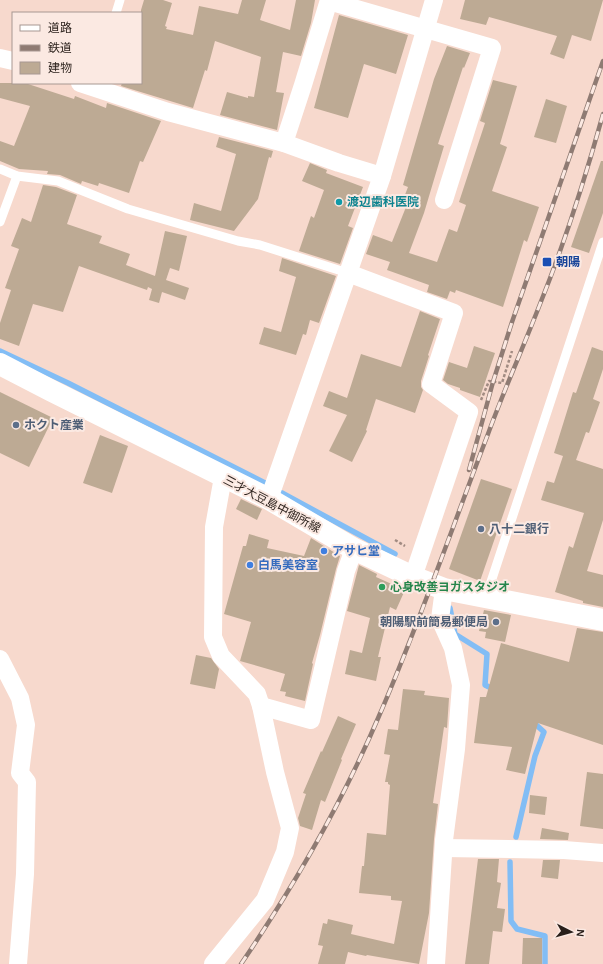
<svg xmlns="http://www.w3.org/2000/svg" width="603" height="964" viewBox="0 0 603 964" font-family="'Alegreya Sans','Noto Sans JP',sans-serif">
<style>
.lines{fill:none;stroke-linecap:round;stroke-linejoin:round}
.stream{stroke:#82bdf5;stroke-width:5.5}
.building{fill:#bdaa94}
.path{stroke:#a18b82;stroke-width:2.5;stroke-dasharray:3 2;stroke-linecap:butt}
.lane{stroke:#fff;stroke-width:9}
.street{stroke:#fff;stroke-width:18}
.secondary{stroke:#fff;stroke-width:22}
.rail-casing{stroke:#8f7b73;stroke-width:4.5}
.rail{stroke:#fbe9e2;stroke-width:3;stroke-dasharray:9;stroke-linecap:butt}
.culture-dot{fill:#0f9aa8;stroke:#fbe9e2;stroke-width:1.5}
.transit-dot{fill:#1a4fb4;stroke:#fbe9e2;stroke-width:1.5}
.service-dot{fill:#5c6f8a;stroke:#fbe9e2;stroke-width:1.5}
.shop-dot{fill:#3f7fe0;stroke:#fbe9e2;stroke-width:1.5}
.leisure-dot{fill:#2e9e5b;stroke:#fbe9e2;stroke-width:1.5}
.labels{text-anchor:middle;stroke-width:4;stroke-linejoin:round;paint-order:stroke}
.culture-label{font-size:12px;font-weight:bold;fill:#0d838f;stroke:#fbe9e2;text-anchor:start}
.transit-label{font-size:12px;font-weight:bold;fill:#164399;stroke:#fbe9e2;text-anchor:start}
.service-label{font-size:12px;font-weight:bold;fill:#4e5e75;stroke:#fbe9e2;text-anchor:start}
.street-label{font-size:12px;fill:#291f1a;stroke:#fbe9e2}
.shop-label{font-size:12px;font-weight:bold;fill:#366cbe;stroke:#fbe9e2;text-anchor:start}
.leisure-label{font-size:12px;font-weight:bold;fill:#27864d;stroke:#fbe9e2;text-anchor:start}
</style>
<rect width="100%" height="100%" fill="#f7d9cd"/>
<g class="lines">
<g class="stream">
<polyline points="0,351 68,383 265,483"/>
<polyline points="282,493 395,554"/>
<polyline points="450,608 455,634 487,654 485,685 495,690"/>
<polyline points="516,837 535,756 544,732 532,721"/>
<polyline points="510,862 511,921 517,929 545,936 545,964"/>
</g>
</g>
<g class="building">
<polygon points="144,0 163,0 172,3 165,26 167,27 166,29 193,35 199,6 238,14 242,0 266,0 260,20 290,30 296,0 315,0 311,23 301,56 283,52 276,92 284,93 277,130 220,115 227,92 248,98 248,96 254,97 261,57 215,41 207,71 205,70 193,108 121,86 122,83 141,83 141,10"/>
<polygon points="465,0 603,0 591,41 572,35 564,59 550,54 557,36 489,17 486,25 460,19"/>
<polygon points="339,15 408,35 396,74 364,64 348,118 314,108"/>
<polygon points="447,46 470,53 464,68 463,67 438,144 444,146 424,213 409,253 437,262 449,229 457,232 466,205 459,202 485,123 480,121 493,80 517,86 500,144 507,147 492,191 539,207 527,242 524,240 503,307 456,290 455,293 450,291 447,299 427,292 429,285 387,270 390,262 366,254 373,235 392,242 406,207 401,205 408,187 403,185 434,79"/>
<polygon points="0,83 25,83 74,99 75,96 106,108 107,103 161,121 143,162 140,161 129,193 99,183 98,186 82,181 81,184 60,175 47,174 48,171 19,169 0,161 0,141 14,146 30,106 0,98"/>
<polygon points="546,99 567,106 556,143 534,137"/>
<polygon points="219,137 273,151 271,158 269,157 258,199 234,231 190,220 194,203 221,211 236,154 216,147"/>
<polygon points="601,161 603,161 603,213 589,253 571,247"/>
<polygon points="310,163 327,170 326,173 363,187 348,226 353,228 340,264 299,251 311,216 314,218 324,190 302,181"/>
<polygon points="43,185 56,187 77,195 67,224 102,236 99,243 130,254 126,265 155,276 165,231 187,236 179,271 170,268 166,280 189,288 185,300 162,292 159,303 149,300 152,289 148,287 147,290 79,266 63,312 33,304 19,346 0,339 0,323 11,290 5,288 19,249 11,246 22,218 31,222"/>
<polygon points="282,258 336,276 319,323 310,320 306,335 303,334 296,355 259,344 264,327 281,332 296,277 279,271"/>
<polygon points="420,311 440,319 428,355 429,356 421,381 421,387 423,390 415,413 376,399 366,430 367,431 352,462 329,451 347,415 323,406 329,391 347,398 361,354 401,367"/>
<polygon points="474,346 495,353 480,397 460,390 460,388 448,384 443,380 449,362 467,368"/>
<polygon points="592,347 603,351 603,369 593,399 600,402 589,433 586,432 576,460 603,469 603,520 587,571 603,575 603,607 583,603 583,601 555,592 569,546 573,548 584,513 541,500 547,481 554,483 563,456 554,453 573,392 576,393"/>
<polygon points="0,392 53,418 29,467 0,453"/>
<polygon points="100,435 128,446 112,493 83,483"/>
<polygon points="481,479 512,489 480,581 449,569"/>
<polygon points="241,499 262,509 257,520 236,509"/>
<polygon points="249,534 269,540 267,548 304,556 311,538 340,556 336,569 320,635 312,663 313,664 305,701 285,696 286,692 280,691 285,674 240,661 251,622 224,614 243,546 246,546"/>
<polygon points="359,565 377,574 376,577 405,590 396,610 390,607 378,657 381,657 376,681 345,674 350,650 362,653 370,618 347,611"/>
<polygon points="484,610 511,615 505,642 485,638 486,632 479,631"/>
<polygon points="577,628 603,632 603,745 538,723 525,774 506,770 512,747 474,743 480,697 486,697 501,643 569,662"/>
<polygon points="196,655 211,658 219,669 215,689 190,684"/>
<polygon points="403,689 425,691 424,695 449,698 447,728 444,727 433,803 438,804 434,839 429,913 419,964 367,955 366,956 348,952 345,964 318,964 323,946 318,945 323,923 327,924 328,919 353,925 351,934 394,944 402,901 391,900 391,896 359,893 362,866 364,866 367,833 386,835 390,785 388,784 388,782 385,782 390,755 384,754 388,729 398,730"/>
<polygon points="338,716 356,724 341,759 342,760 325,802 321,800 312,830 300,826 298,818 306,794 303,793 321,751 322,752"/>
<polygon points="587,772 603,774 603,829 580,826"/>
<polygon points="530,795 547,797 545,815 529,813"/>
<polygon points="542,828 569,833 568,840 540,839"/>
<polygon points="478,859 499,859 497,882 501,883 497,908 505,909 502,932 493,931 489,964 465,964"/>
<polygon points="543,860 560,860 558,879 541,877"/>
<polygon points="523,938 542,938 542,964 522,964"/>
</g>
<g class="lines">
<g class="path">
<polyline points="481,400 489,381 502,383 512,351"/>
<polyline points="395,540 405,546"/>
</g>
<g class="lane">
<polyline points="116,13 120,0"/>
<polyline points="0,169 17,176 58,181 128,209 238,241 260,245 348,273"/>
<polyline points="0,222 17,176"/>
<polyline points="486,597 603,242"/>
</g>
<g class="street">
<polyline points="329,1 492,48 444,200"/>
<polyline points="0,58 13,61"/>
<polyline points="80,83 168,112 284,143 339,163 382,176 269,499"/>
<polyline points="284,143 303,85 329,0"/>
<polyline points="382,176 434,0"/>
<polyline points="348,273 454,313 431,384 469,412 413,577"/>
<polyline points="0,659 20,698 26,725 20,773 27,782 25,874 18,964"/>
<polyline points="261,706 311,720 346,571 354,549"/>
<polyline points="444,848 564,850 603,853"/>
<polyline points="213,964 265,900 285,852 290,828 275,772 261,706 257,694 221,656 213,637 214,527 223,477"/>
<polyline points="436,964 444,840 456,749 461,685 453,648 440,619 444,589"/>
</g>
<polyline class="secondary" points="0,364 52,391 269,499 354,549 413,577 444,589 603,620"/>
<defs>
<g id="rail">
<polyline points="469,470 493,382 512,322 603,61"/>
<path d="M241,964c53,-78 101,-161 138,-248 40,-92 73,-188 109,-282 16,-44 35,-86 52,-130 25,-62 45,-125 63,-190"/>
</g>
</defs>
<use href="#rail" class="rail-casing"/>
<use href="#rail" class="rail"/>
</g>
<circle class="culture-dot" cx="339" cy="202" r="4"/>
<rect class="transit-dot" x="542" y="257" width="10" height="10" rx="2"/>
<g class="service-dot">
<circle cx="16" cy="425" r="4"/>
<circle cx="481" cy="529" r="4"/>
<circle cx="496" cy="622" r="4"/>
</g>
<g class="shop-dot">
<circle cx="324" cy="551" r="4"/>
<circle cx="250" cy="565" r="4"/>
</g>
<circle class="leisure-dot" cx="382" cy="587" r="4"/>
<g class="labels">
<g class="culture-label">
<text x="347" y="206">渡辺歯科医院</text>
</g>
<g class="transit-label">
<text x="556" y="266">朝陽</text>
</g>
<g class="service-label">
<text x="24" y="429">ホクト産業</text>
<text x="489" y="533">八十二銀行</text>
<text x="488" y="626" text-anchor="end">朝陽駅前簡易郵便局</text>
</g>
<g class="street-label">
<text transform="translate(272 504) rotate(28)" y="4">三才大豆島中御所線</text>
</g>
<g class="shop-label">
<text x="332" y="555">アサヒ堂</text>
<text x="258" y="569">白馬美容室</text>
</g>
<g class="leisure-label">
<text x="390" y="591">心身改善ヨガスタジオ</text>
</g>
</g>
<rect x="12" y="12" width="130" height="72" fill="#fbe9e2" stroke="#a79892"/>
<rect x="20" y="25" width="20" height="6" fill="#ffffff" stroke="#a79892"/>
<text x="48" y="32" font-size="12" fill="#291f1a">道路</text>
<rect x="20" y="45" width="20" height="6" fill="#8f7b73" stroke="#a79892"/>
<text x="48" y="52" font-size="12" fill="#291f1a">鉄道</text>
<rect x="20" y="62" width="20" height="12" fill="#bdaa94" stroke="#a79892"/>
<text x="48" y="72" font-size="12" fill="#291f1a">建物</text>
<g transform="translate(571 932) rotate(96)" stroke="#fbe9e2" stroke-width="3" paint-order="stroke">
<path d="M0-3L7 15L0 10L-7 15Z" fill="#291f1a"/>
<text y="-6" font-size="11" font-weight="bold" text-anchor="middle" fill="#291f1a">N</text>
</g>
</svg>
